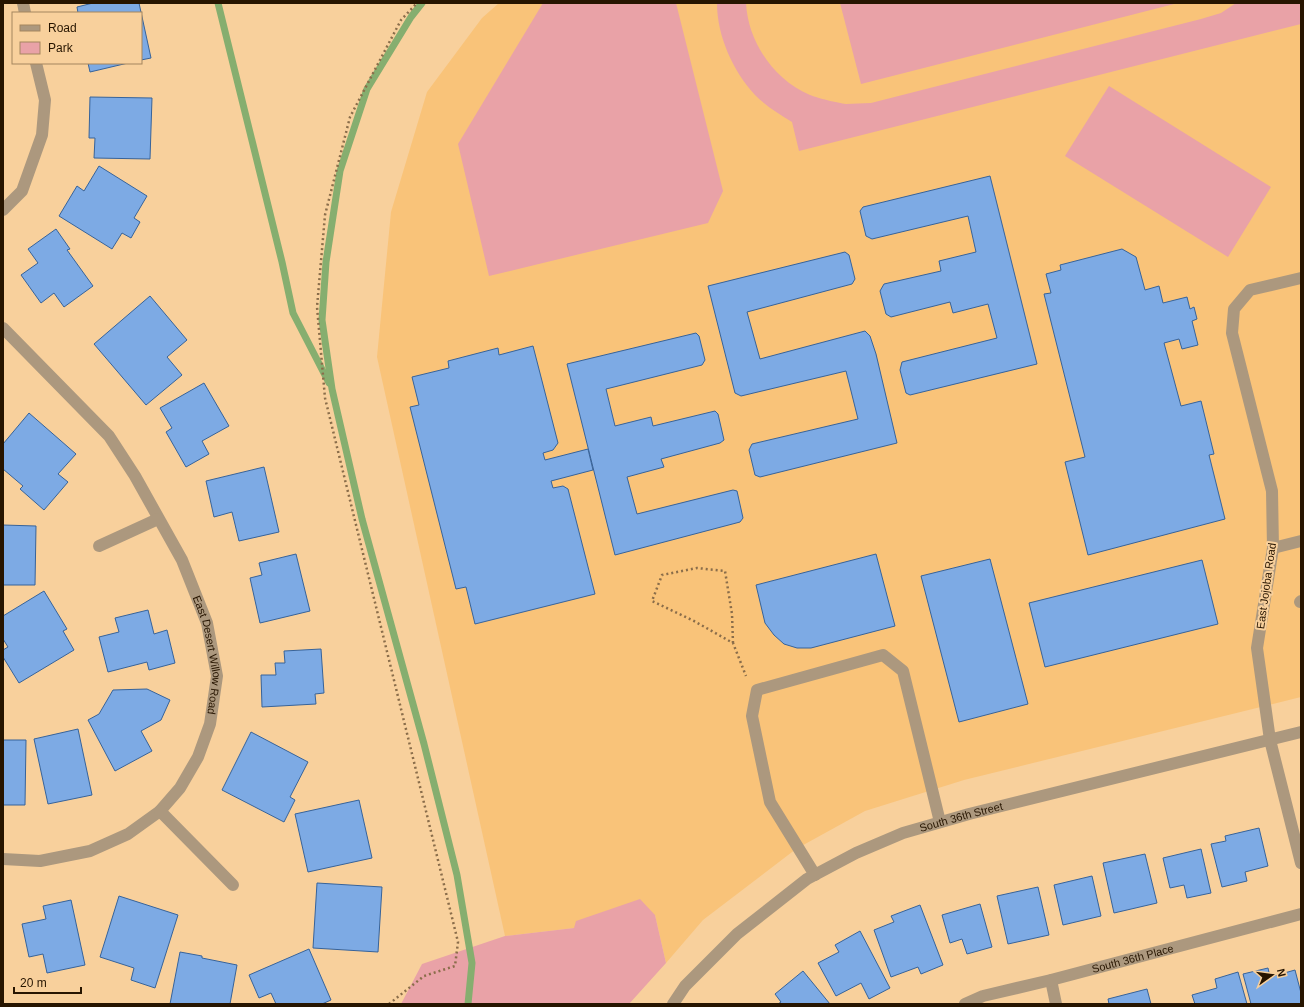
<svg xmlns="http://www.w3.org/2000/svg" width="1304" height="1007" viewBox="0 0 1304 1007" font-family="Helvetica,sans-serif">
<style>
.built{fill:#f9c379}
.green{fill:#e9a2a7}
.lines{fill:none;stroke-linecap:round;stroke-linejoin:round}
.stream{stroke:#86ae6f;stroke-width:7}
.building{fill:#7daae4;stroke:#37639a}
.path{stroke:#8a6d4a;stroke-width:2.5;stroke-dasharray:2 3;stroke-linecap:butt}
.minor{stroke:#ac987e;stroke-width:12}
.labels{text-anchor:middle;stroke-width:4;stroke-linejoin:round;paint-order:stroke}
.street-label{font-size:11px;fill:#271500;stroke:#f8d09c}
</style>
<rect width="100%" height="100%" fill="#f8d09c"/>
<polygon class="built" points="499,3 1301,3 1301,697 964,780 865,811 796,849 703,920 666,963 655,915 574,928 505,936 377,357 391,212 427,92 482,18"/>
<g class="green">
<polygon points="543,3 676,3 723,191 708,223 489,276 458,144"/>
<path d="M717,3h29c2,39 28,77 64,92 7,3 28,8 36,9 8,0 16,-1 25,-1l330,-84 20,-6 15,-10h65v21l-502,127 -7,-29c-13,-8 -26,-16 -37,-27 -22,-24 -38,-59 -38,-92z"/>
<polygon points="840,3 1178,3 861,84"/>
<polygon points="1109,86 1271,187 1228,257 1065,156"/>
<polygon points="640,899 655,915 666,963 629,1004 401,1004 422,964 505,936 574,928 576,921"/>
</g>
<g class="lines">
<g class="stream">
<polyline points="218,3 282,262 293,313 329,383"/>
<polyline points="422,3 411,17 367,89 340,171 326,262 322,320 332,389 362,519 424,744 457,875 472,963 468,1004"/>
</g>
</g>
<g class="building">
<polygon points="93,3 139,3 151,58 141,60 141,13 78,13 77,7"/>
<polygon points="88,63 128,63 90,72"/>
<polygon points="90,97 152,98 150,159 94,158 95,138 89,138"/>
<polygon points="99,166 147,196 134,218 140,222 131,238 122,233 112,249 59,216 77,186 84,191"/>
<polygon points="990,176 1037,364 910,395 906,393 900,370 902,362 997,338 988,304 953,313 950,302 891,317 886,314 880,291 884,284 941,271 939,261 976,252 968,216 872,239 866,236 860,211 863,207"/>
<polygon points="56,229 70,249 67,250 93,286 64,307 54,293 41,303 21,275 38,263 28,249"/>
<polygon points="1122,249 1136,257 1145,290 1159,286 1163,303 1187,297 1190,309 1194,307 1197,319 1192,321 1198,345 1182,349 1179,339 1164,343 1181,406 1201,401 1214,454 1209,455 1225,519 1088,555 1065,462 1085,457 1044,294 1051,293 1046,274 1061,270 1060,265"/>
<polygon points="845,252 849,255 855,279 852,284 747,312 760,359 865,331 870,336 876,354 897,443 760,477 755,475 749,450 752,444 858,419 846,371 741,396 735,393 708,286"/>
<polygon points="150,296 187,340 167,357 182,375 146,405 94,344"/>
<polygon points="696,333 699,336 705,360 702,365 606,389 615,426 651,417 653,426 715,411 718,414 724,440 720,443 661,459 664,467 627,477 637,514 733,490 737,491 743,518 740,522 615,555 567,364"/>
<polygon points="533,346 558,443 553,450 543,453 545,460 588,449 593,470 551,481 553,488 563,486 568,489 595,594 475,624 466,587 456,589 410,407 419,405 412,377 449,368 448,361 498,348 499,355"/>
<polygon points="204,383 229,426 202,441 209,454 186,467 166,432 172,428 160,408"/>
<polygon points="29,413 76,454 58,474 68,482 44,510 20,489 23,486 3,469 3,444"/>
<polygon points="264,467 279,532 239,541 232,512 214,517 206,481"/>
<polygon points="3,525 36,526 35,585 3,585"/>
<polygon points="296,554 310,611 260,623 250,578 262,575 259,563"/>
<polygon points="876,554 895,626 811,648 797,648 784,644 774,635 765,623 756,585"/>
<polygon points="990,559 1028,704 959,722 921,576"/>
<polygon points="1202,560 1218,624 1045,667 1029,603"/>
<polygon points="44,591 67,629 63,631 74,650 19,683 3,657 3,650 8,647 3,639 3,616"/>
<polygon points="148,610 154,634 167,630 175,663 149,670 147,662 108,672 99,637 119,632 115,618"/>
<polygon points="321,649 324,693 315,694 316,704 262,707 261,675 276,675 275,663 285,663 284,651"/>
<polygon points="147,689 170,700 161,720 141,731 152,751 115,771 88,720 99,714 113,690"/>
<polygon points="78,729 92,795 48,804 34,739"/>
<polygon points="251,732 308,762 290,797 295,800 284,822 222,790"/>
<polygon points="3,740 26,740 25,805 3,805"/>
<polygon points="359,800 372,858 308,872 295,814"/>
<polygon points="1259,828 1268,866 1245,872 1247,881 1222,887 1211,844 1226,841 1225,836"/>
<polygon points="1201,849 1211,893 1187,898 1184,885 1170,888 1163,858"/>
<polygon points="1145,854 1157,903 1114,913 1103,863"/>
<polygon points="1092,876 1101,916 1063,925 1054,885"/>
<polygon points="317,883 382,887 378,952 313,948"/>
<polygon points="1038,887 1049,935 1008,944 997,896"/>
<polygon points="119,896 178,915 155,988 131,980 134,968 100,957"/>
<polygon points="71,900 85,965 47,973 43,954 29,957 22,924 46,919 43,906"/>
<polygon points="980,904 992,947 967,954 962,939 950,943 942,915"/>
<polygon points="920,905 943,965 921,974 918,967 891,977 874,930 894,922 891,916"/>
<polygon points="860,931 890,988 869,999 861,983 836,996 818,963 839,952 835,945"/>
<polygon points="309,949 331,1000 322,1004 276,1004 271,993 259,998 249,975"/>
<polygon points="180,952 202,956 202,958 237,965 230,1004 170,1004"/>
<polygon points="1268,968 1270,977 1295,970 1301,993 1301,1004 1251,1004 1243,974"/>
<polygon points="803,971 830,1004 778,1004 781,1002 775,994"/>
<polygon points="1238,972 1247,1004 1195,1004 1192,995 1217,988 1215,979"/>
<polygon points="1147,989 1151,1004 1109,1004 1108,999"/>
</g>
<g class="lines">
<g class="path">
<polyline points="733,643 732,614 725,571 697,568 662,575 652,601 694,621 733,643 746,676"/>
<polyline points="389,1004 424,976 455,966 458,942 325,398 317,307 325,215 350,117 401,20 417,3"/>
</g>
<g class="minor">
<polyline points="23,3 25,13"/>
<polyline points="3,210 22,191 42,135 45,100 36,63"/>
<polyline points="1301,278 1250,290 1234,309 1232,333 1272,491 1273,548 1257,648 1270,740 1301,863"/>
<path id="s1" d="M3,328l106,108 26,40 47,84 25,63 10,53 -7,48 -12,33 -18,31 -20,23 -32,23 -38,17 -50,10 -37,-2"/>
<polyline points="99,546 158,519"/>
<polyline points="1273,548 1301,541"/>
<polyline points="1300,602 1301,601"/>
<polyline points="160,811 233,885"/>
<polyline points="815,875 770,802 752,716 757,690 883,655 903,671 940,822"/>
<polyline points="1051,980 1056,1004"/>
<path id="s2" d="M673,1004l12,-18 52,-52 70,-55 49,-26 47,-20 66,-19 332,-82"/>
<path id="s3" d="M965,1004l18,-8 68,-16 250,-66"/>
</g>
</g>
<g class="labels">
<g class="street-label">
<text transform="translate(1266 586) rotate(-82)" y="4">East Jojoba Road</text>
<text dy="4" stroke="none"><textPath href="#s1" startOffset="395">East Desert Willow Road</textPath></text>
<text dy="4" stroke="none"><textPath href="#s2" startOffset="351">South 36th Street</textPath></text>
<text dy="4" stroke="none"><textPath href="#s3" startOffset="174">South 36th Place</textPath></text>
</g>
</g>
<rect width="1304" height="1007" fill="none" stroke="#271500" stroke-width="8"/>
<rect x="12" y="12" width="130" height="52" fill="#f8d09c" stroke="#a4855e"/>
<rect x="20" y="25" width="20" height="6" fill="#ac987e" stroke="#a4855e"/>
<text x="48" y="32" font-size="12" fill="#271500">Road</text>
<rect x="20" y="42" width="20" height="12" fill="#e9a2a7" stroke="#a4855e"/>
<text x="48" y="52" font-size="12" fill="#271500">Park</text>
<g transform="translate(1272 975) rotate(76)" stroke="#f8d09c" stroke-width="3" paint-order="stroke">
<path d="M0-3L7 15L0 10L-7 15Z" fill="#271500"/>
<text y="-6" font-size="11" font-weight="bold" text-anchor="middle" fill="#271500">N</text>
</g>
<path d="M14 987v6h67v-6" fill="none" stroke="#271500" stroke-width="2"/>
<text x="20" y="987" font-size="12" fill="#271500" stroke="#f8d09c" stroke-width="3" paint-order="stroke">20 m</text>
</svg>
